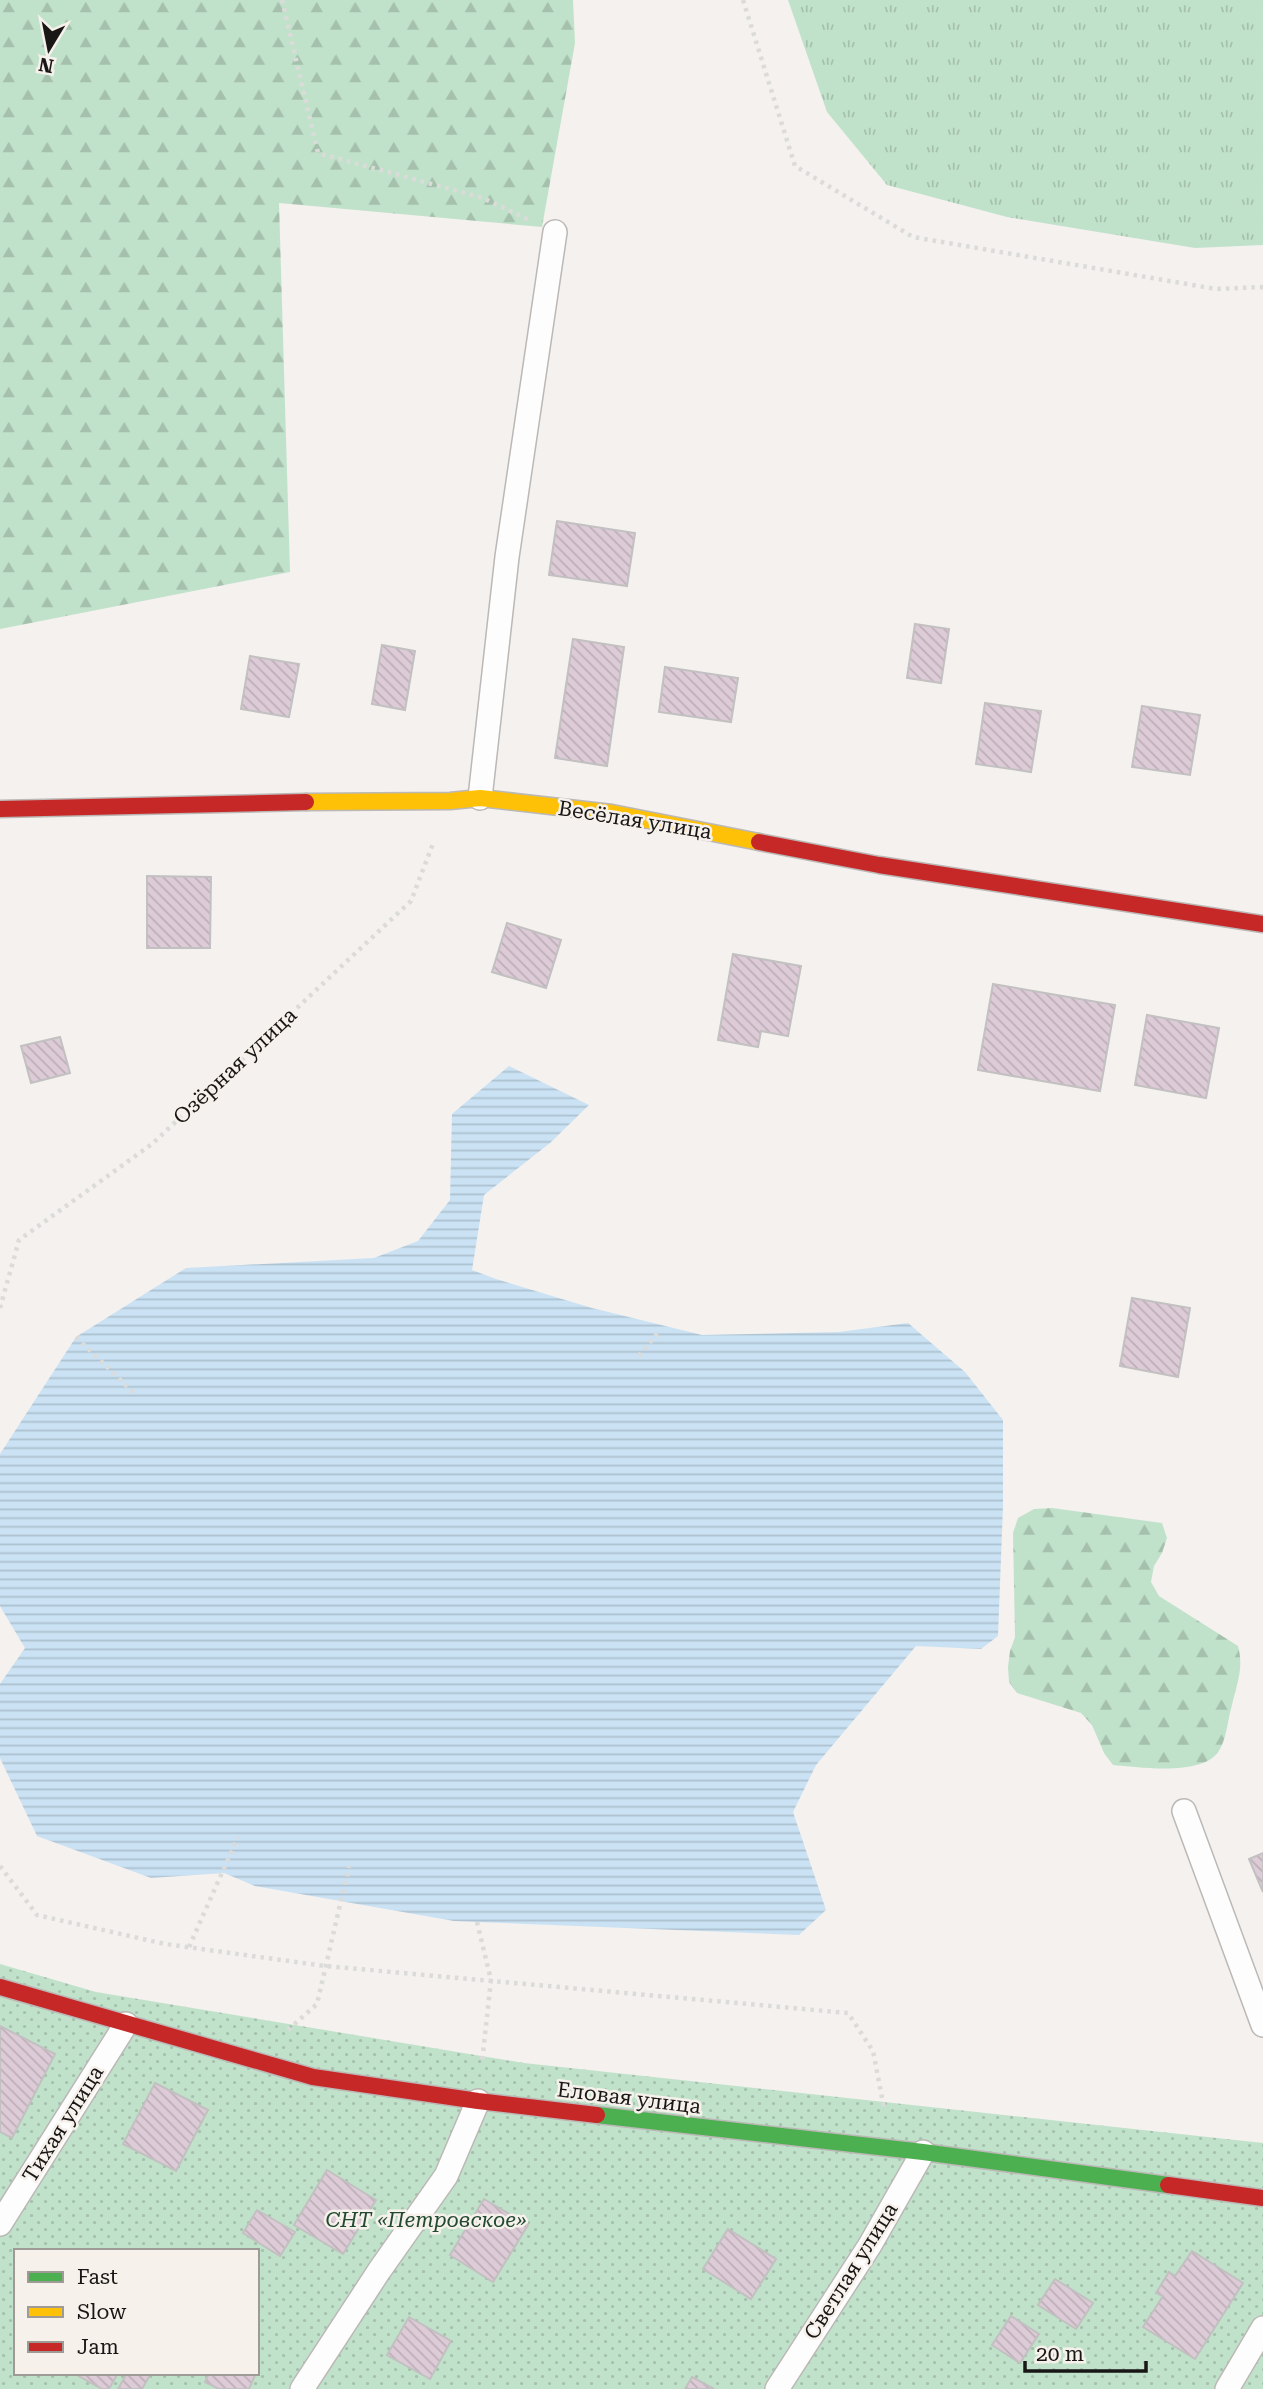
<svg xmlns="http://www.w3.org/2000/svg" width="1263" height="2389" viewBox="0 0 1263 2389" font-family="'Roboto Serif',serif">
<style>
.grass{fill:url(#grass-tufts)}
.forest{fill:url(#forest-firs)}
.garden{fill:url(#garden-dots);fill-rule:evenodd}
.water{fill:url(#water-rules)}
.building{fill:url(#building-back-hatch);stroke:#c2c0c0;stroke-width:2}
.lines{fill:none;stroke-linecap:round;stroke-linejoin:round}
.lane-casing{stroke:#bbb8b6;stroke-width:26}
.fast-casing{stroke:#bbb8b6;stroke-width:19}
.slow-casing{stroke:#bbb8b6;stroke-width:19}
.jam-casing{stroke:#bbb8b6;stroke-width:19}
.path{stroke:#dbdbda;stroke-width:4.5;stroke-dasharray:3.5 5;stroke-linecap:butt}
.lane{stroke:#fdfdfd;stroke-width:23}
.fast{stroke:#4caf50;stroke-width:16}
.slow{stroke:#ffc107;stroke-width:16}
.jam{stroke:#c62828;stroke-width:16}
.labels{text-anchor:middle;stroke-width:5;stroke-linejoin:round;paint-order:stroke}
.street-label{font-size:21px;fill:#191716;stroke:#f7f1ec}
.park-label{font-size:21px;font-style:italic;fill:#214a31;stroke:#f7f1ec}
</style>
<defs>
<pattern id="grass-tufts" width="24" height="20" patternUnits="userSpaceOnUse" patternTransform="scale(1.75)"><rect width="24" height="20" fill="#c1e2ca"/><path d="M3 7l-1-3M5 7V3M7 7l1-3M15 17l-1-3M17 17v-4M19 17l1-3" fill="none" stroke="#a5c1ad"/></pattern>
<pattern id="forest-firs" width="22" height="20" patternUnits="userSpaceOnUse" patternTransform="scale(1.75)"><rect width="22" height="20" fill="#c1e2ca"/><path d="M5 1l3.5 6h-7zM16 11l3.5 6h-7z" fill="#a5c1ad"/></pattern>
<pattern id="garden-dots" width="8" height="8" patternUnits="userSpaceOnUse" patternTransform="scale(1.75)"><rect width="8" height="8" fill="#c1e2ca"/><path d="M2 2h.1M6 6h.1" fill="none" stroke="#a5c1ad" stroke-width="1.8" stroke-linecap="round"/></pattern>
<pattern id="water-rules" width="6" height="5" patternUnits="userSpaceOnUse" patternTransform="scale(1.75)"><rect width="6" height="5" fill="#cae2f3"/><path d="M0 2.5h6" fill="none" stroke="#adc1d0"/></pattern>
<pattern id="building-back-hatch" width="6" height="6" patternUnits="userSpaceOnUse" patternTransform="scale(1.75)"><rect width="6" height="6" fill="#ddccd7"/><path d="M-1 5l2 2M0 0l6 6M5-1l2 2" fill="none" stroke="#bdaeb8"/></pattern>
</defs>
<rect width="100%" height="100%" fill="#f4f1ef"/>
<polygon class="grass" points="788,0 1263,0 1263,245 1195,248 1007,217 887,185 827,112"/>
<g class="forest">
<polygon points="0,0 573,0 575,43 542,227 279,203 290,572 0,629"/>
<path d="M1052,1508l110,15 5,15 -5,15 -8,13 -3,16 8,14 79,50c6,22 -1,37 -6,59 -4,13 -5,30 -11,42 -13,31 -81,20 -108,18l-9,-12 -12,-28 -11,-12 -64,-20 -8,-11 -1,-15 2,-16 5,-14 -2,-104 5,-15 16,-9z"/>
</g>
<path class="garden" d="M0,1964l96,28 428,71 739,80v246h-1263zM16,2251h241v122h-241z"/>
<polygon class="water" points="509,1066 589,1105 550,1143 484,1195 472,1270 496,1279 592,1308 702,1335 839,1332 908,1323 965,1372 1003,1420 1003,1506 998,1636 981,1649 916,1646 816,1765 793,1812 826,1910 799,1935 454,1921 255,1886 224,1873 151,1878 37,1836 0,1758 0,1684 25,1648 0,1606 0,1454 76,1337 186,1268 374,1258 418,1241 450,1200 452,1114"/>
<g class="building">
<polygon points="557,521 635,533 627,586 549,575"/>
<polygon points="915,624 949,629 941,683 907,678"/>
<polygon points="573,639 624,647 607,766 555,758"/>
<polygon points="382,645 415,651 405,710 372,704"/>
<polygon points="250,656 299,664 289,717 241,709"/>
<polygon points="665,667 738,678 731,722 659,712"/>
<polygon points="985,703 1041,711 1031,772 976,764"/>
<polygon points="1142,706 1200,715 1190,775 1132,767"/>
<polygon points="147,876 211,877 210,948 147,948"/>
<polygon points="507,923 561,940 546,988 492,972"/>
<polygon points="733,954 801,966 788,1036 761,1031 758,1047 718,1040"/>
<polygon points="993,984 1115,1005 1100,1091 978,1070"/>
<polygon points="1147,1015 1219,1028 1206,1098 1135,1085"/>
<polygon points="60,1037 70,1073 31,1083 21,1046"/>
<polygon points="1132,1298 1190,1308 1178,1377 1120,1366"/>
<polygon points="1263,1853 1263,1892 1249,1859"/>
<polygon points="0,2026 55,2054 12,2138 0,2132"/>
<polygon points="155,2083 208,2110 176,2171 123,2144"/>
<polygon points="327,2170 376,2200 343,2254 294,2225"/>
<polygon points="484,2199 528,2225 493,2282 450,2255"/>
<polygon points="257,2210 295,2232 280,2256 243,2233"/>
<polygon points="728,2229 776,2259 751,2299 703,2269"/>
<polygon points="1192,2251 1243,2283 1195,2359 1143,2327 1163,2296 1156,2293 1169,2272 1175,2276"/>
<polygon points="1055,2279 1093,2303 1076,2329 1038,2305"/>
<polygon points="1011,2316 1039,2334 1020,2363 992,2345"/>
<polygon points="409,2317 451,2341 430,2379 387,2355"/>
<polygon points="78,2373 118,2373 109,2389 102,2389 77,2375"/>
<polygon points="127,2373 151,2373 142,2389 118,2389"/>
<polygon points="209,2373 256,2373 249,2389 219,2389 205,2382"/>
<polygon points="692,2377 714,2389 685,2389"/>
</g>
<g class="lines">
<defs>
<g id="lane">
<polyline points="480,798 507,557 555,232"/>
<polyline points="1184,1811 1263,2025"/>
<polyline points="0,2224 126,2024"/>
<polyline points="302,2389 379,2271 446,2176 478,2101"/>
<polyline points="777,2389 870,2245 923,2152"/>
<polyline points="1227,2389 1263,2328"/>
</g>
<polyline id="fast" points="597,2115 923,2152 1168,2185"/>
<polyline id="slow" points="306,802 450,801 480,798 612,813 759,842"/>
<g id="jam">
<polyline points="0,809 306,802"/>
<polyline points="759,842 879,865 1263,924"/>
<polyline points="0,1987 313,2077 478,2101 597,2115"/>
<polyline points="1168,2185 1263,2198"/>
</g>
</defs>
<use href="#lane" class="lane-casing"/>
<use href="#fast" class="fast-casing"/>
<use href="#slow" class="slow-casing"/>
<use href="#jam" class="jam-casing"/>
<g class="path">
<polyline points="282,0 318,153 483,198 529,220"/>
<polyline points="743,0 795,166 913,237 1216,289 1263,287"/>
<polyline points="0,1308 19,1240 152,1144 411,901 434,841"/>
<polyline points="76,1337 136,1395"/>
<polyline points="639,1356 659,1331"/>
<polyline points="0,1866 37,1915 165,1944 325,1966 848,2013 873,2051 884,2108"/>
<polyline points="477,1922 491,1980 482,2062"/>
<polyline points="189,1947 238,1837"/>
<polyline points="288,2030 317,2004 349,1866"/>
</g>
<use href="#lane" class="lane"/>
<use href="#fast" class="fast"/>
<use href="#slow" class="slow"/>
<use href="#jam" class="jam"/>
</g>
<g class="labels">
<g class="street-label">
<text transform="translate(635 820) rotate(9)" y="7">Весёлая улица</text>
<text transform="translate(235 1066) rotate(-43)" y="7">Озёрная улица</text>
<text transform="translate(629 2098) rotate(7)" y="7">Еловая улица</text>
<text transform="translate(63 2124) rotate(-58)" y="7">Тихая улица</text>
<text transform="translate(851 2271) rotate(-58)" y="7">Светлая улица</text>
</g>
<g class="park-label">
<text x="426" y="2227">СНТ «Петровское»</text>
</g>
</g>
<rect x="14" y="2249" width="245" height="126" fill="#f7f1ec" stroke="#9e9a96" stroke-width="2"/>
<rect x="28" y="2272" width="35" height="10" fill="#4caf50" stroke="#9e9a96" stroke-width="2"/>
<text x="77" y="2284" font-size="21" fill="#191716">Fast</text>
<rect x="28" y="2307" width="35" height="10" fill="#ffc107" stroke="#9e9a96" stroke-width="2"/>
<text x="77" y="2319" font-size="21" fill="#191716">Slow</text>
<rect x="28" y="2342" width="35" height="10" fill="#c62828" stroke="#9e9a96" stroke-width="2"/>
<text x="77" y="2354" font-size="21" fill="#191716">Jam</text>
<g transform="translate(49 49) rotate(190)" stroke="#f7f1ec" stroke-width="5" paint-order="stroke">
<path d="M0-5L12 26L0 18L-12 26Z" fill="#191716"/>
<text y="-10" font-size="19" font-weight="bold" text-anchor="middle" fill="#191716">N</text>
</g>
<path d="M1025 2361v10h121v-10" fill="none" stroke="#191716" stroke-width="3.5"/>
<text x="1036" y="2361" font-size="21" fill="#191716" stroke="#f7f1ec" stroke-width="5" paint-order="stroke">20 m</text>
</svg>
